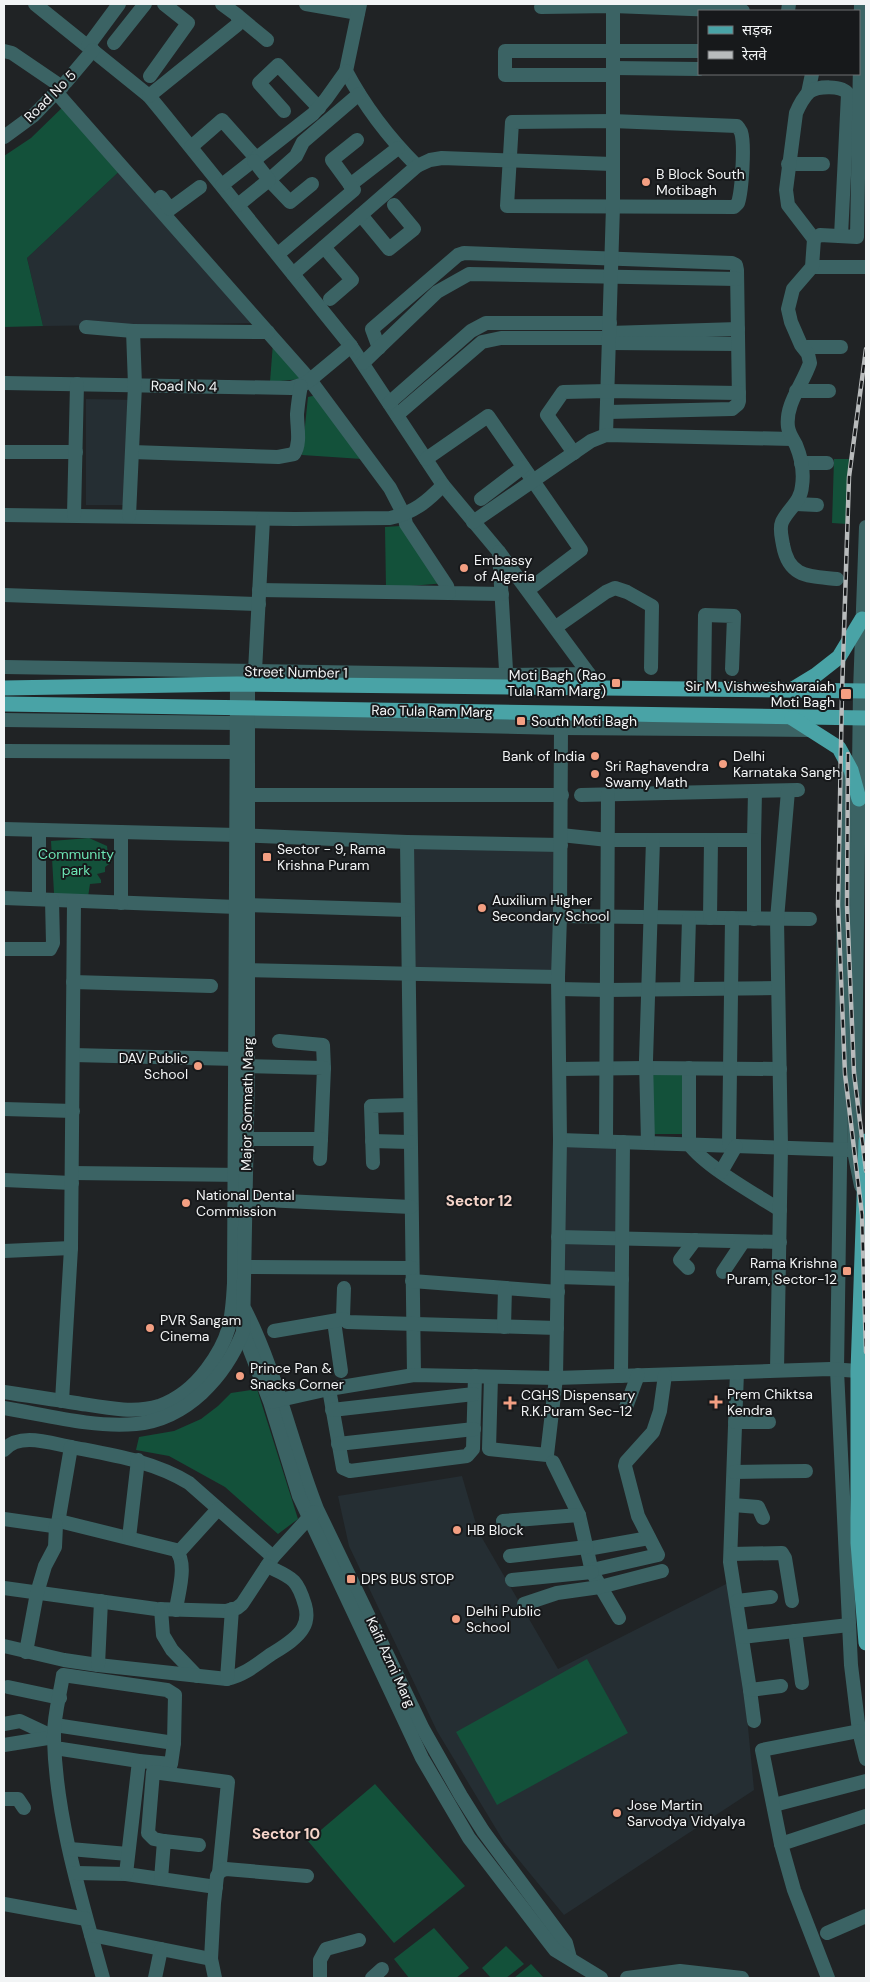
<svg xmlns="http://www.w3.org/2000/svg" width="870" height="1982" viewBox="0 0 870 1982" font-family="'DM Sans','Noto Sans Devanagari',sans-serif">
<style>
.built{fill:#252e33}
.green{fill:#13513a}
.lines{fill:none;stroke-linecap:round;stroke-linejoin:round}
.minor{stroke:#3b6364;stroke-width:14}
.major{stroke:#49a3a6;stroke-width:15}
.rail-casing{stroke:#b8bbbc;stroke-width:4.5}
.rail{stroke:#17191b;stroke-width:2.5;stroke-dasharray:8;stroke-linecap:butt}
.poi-dot{fill:#f39f82;stroke:#17191b;stroke-width:2}
.labels{text-anchor:middle;stroke-width:4;stroke-linejoin:round;paint-order:stroke}
.street-label{font-size:14px;fill:#f2f4f5;stroke:#17191b}
.poi-label{font-size:14px;fill:#f2f4f5;stroke:#17191b;text-anchor:start}
.park-label{font-size:14px;fill:#6ce5b4;stroke:#17191b}
.neighbourhood-label{font-size:15px;font-weight:bold;fill:#f5d4c9;stroke:#17191b}
</style>
<rect width="100%" height="100%" fill="#202325"/>
<g class="built">
<polygon points="126,165 257,323 43,326 27,258"/>
<polygon points="86,399 136,400 136,505 86,505"/>
<polygon points="411,847 556,847 554,970 548,973 409,971"/>
<polygon points="562,1142 621,1143 619,1276 560,1275"/>
<polygon points="462,1476 478,1531 558,1669 734,1580 754,1790 564,1915 504,1842 437,1731 349,1546 338,1496"/>
</g>
<g class="green">
<polygon points="67,103 126,165 27,258 43,326 4,327 4,156 31,138"/>
<polygon points="273,343 301,379 270,382"/>
<polygon points="317,395 362,459 302,455 308,397"/>
<polygon points="834,459 849,459 847,524 832,523"/>
<polygon points="400,526 446,583 386,588 385,527"/>
<polygon points="89,838 107,846 108,855 112,862 105,867 105,872 97,874 101,880 101,883 90,884 88,897 56,896 54,893 51,841"/>
<polygon points="652,1071 686,1072 686,1134 652,1134"/>
<polygon points="257,1389 298,1519 278,1534 225,1487 169,1456 136,1450 139,1437 174,1431 201,1419 218,1406 231,1393"/>
<polygon points="587,1659 628,1733 497,1805 456,1732"/>
<polygon points="375,1784 465,1886 394,1943 308,1841"/>
<polygon points="434,1928 469,1968 456,1978 409,1978 394,1959"/>
<polygon points="506,1946 524,1964 506,1978 491,1978 482,1968"/>
<polygon points="531,1964 544,1978 514,1978"/>
</g>
<g class="lines">
<g class="minor">
<polyline points="35,4 128,79 149,96 163,113 351,346 443,485 499,552 507,687"/>
<polyline points="306,4 358,13"/>
<path d="M360,4l-14,67c19,36 43,67 71,95"/>
<polyline points="541,7 613,6 743,11"/>
<polyline points="788,11 789,4"/>
<polyline points="238,16 267,40"/>
<polyline points="114,43 145,4"/>
<polyline points="88,46 119,4"/>
<polyline points="4,51 12,53 62,87"/>
<polyline points="613,68 699,69"/>
<polyline points="613,75 505,75 505,51 699,51"/>
<polyline points="150,76 188,23 164,4"/>
<polyline points="56,92 310,380 390,488 404,515 406,524 447,586 449,593 502,594"/>
<polyline points="808,93 812,74"/>
<polyline points="149,96 237,25 239,22 237,15 222,4"/>
<polyline points="284,111 259,83 278,65 319,108"/>
<path d="M612,121l125,5c2,2 3,4 4,6 4,12 1,58 -3,71l-4,4 -227,-1 5,-84z"/>
<polyline points="4,137 34,115 66,82 93,50"/>
<polyline points="191,147 222,120 257,159"/>
<polyline points="788,164 823,164"/>
<polyline points="312,184 290,202 269,180 296,156 303,142 359,94"/>
<polyline points="222,185 313,114 326,99 346,71"/>
<polyline points="350,185 398,148"/>
<polyline points="161,197 170,209 200,187"/>
<polyline points="238,205 269,180 254,161"/>
<polyline points="361,215 389,249 414,229 394,205"/>
<path d="M814,239l-26,-34 -2,-15 10,-77c3,-7 7,-15 13,-21 9,-6 33,-7 39,2l-7,142"/>
<polyline points="324,247 352,280 330,299"/>
<polyline points="278,254 354,190 332,160 357,140"/>
<polyline points="812,267 866,267"/>
<polyline points="293,274 417,166 430,160 442,158 612,164"/>
<polyline points="86,327 133,331"/>
<polyline points="609,333 738,329"/>
<polyline points="609,343 738,344"/>
<polyline points="803,347 841,347"/>
<polyline points="379,348 372,329 458,255 464,253 732,263 736,265 737,270 739,401 738,404 732,409 608,412"/>
<polyline points="363,363 437,292 469,274 737,279"/>
<polyline points="4,383 291,388 304,384 310,380 351,346"/>
<polyline points="796,391 829,391"/>
<polyline points="389,403 471,331 486,323 610,323"/>
<polyline points="397,415 482,342 501,338 609,338"/>
<polyline points="606,435 613,206 613,4"/>
<polyline points="4,452 76,452"/>
<path d="M132,452l146,5 16,-3c7,-11 3,-27 3,-40 1,-10 2,-19 4,-28"/>
<polyline points="574,453 547,415 563,392 608,391 739,393"/>
<polyline points="426,459 488,416 581,550 528,590"/>
<polyline points="801,463 827,463"/>
<polyline points="481,499 523,467"/>
<polyline points="796,504 817,505"/>
<path d="M4,515l291,4 95,-1c23,-5 37,-16 53,-33"/>
<polyline points="74,515 77,384"/>
<polyline points="129,516 135,385 133,331 268,332"/>
<polyline points="473,522 591,441 606,435 792,439"/>
<polyline points="499,552 589,674"/>
<path d="M837,579c-28,-3 -48,-1 -54,-34 -1,-7 -4,-16 -1,-23 6,-13 19,-20 20,-36 2,-13 -1,-29 -6,-41 -3,-6 -7,-11 -8,-18 -3,-23 15,-43 22,-64l-2,-9 -7,-9 -10,-23 -3,-13 5,-20 19,-22 2,-28 6,-4 37,2 4,-233"/>
<polyline points="259,590 449,593"/>
<polyline points="4,595 259,604"/>
<polyline points="556,627 606,592 615,588 627,592 652,606 651,668"/>
<polyline points="4,667 506,675 589,674"/>
<polyline points="255,671 263,519"/>
<polyline points="704,689 705,615 734,616 732,669"/>
<polyline points="4,720 237,723"/>
<polyline points="247,721 561,728 811,730"/>
<polyline points="4,751 237,752"/>
<polyline points="846,760 837,1370 851,1665 859,1731 866,1759"/>
<polyline points="248,795 562,795"/>
<polyline points="581,795 798,790"/>
<polyline points="4,829 237,835 407,842 561,845"/>
<polyline points="561,835 608,840 754,840 755,791"/>
<polyline points="754,840 754,919"/>
<polyline points="407,842 414,1375"/>
<polyline points="4,898 237,907"/>
<polyline points="39,899 39,830"/>
<polyline points="121,903 121,832"/>
<polyline points="248,905 407,910"/>
<polyline points="560,916 810,919"/>
<polyline points="710,918 711,840"/>
<polyline points="4,949 50,949 53,943 52,900"/>
<polyline points="239,970 558,977"/>
<polyline points="73,982 211,986"/>
<polyline points="559,989 607,990 778,988"/>
<polyline points="687,989 689,918"/>
<polyline points="279,1041 323,1045 324,1068"/>
<polyline points="73,1055 236,1059"/>
<polyline points="248,1066 324,1068 321,1139"/>
<path d="M689,1068v76c17,23 66,50 91,66"/>
<polyline points="560,1069 646,1068 780,1069"/>
<polyline points="4,1109 73,1111"/>
<polyline points="247,1139 321,1139 320,1159"/>
<polyline points="560,1140 849,1150"/>
<polyline points="372,1141 410,1142"/>
<polyline points="606,1141 608,794"/>
<polyline points="648,1143 646,1060 653,840"/>
<polyline points="729,1145 732,918"/>
<polyline points="373,1163 371,1106 410,1105"/>
<polyline points="721,1172 736,1146"/>
<polyline points="72,1173 244,1175"/>
<polyline points="4,1180 72,1183"/>
<polyline points="861,1186 854,1151 860,691 866,527"/>
<polyline points="246,1199 411,1207"/>
<polyline points="558,1237 780,1242"/>
<polyline points="4,1251 71,1248"/>
<polyline points="245,1267 412,1268"/>
<polyline points="688,1268 680,1260 695,1240"/>
<polyline points="723,1272 743,1242"/>
<polyline points="558,1277 622,1279"/>
<polyline points="412,1281 558,1292"/>
<polyline points="344,1288 343,1317 347,1322 557,1328"/>
<path d="M245,1310c32,63 46,133 72,199l106,220 38,67 22,35 83,112 4,15"/>
<polyline points="334,1321 341,1371"/>
<polyline points="504,1327 505,1288"/>
<polyline points="274,1331 344,1319"/>
<polyline points="243,1332 270,1402 299,1496 422,1758 469,1838 548,1941 555,1950 601,1978"/>
<polyline points="777,1370 781,1147 777,919 788,791"/>
<polyline points="737,1372 730,1562 750,1690 754,1721"/>
<polyline points="621,1376 623,1142"/>
<polyline points="491,1377 489,1449 547,1455 556,1378 560,1140 558,977 560,916 561,728"/>
<polyline points="329,1389 343,1468 350,1471 467,1456 473,1449 475,1376"/>
<path d="M4,1392c24,4 48,7 72,11 26,4 57,11 83,3 20,-7 36,-21 48,-37 23,-31 25,-48 27,-86l3,-599"/>
<polyline points="62,1401 71,1248 74,901"/>
<polyline points="271,1402 329,1389 414,1375 556,1378 830,1369 858,1371"/>
<polyline points="626,1407 638,1375"/>
<path d="M4,1408c42,7 89,20 132,16 51,-5 89,-47 107,-92l5,-263v-384"/>
<polyline points="332,1410 474,1394"/>
<polyline points="735,1422 769,1422"/>
<polyline points="338,1444 474,1429"/>
<path d="M4,1450c15,-18 46,-7 67,-3"/>
<polyline points="553,1462 579,1515 592,1572 619,1618"/>
<polyline points="734,1472 806,1471"/>
<polyline points="733,1505 758,1507 763,1518"/>
<path d="M4,1519l49,7 5,-3 13,-76c41,8 82,14 118,36l84,74 -31,47 -5,4 -11,3 -70,-2 -152,-21"/>
<path d="M59,1521l117,29c12,14 2,43 0,60"/>
<polyline points="503,1521 579,1515"/>
<polyline points="129,1538 138,1460"/>
<polyline points="587,1549 649,1538"/>
<polyline points="178,1553 218,1509"/>
<polyline points="731,1554 782,1553 785,1558 792,1601"/>
<polyline points="510,1556 587,1547"/>
<polyline points="273,1557 314,1512"/>
<polyline points="592,1570 658,1555 638,1516 625,1466 626,1462 653,1432 660,1411 665,1375"/>
<polyline points="512,1580 592,1572"/>
<polyline points="737,1601 771,1597"/>
<polyline points="524,1604 557,1593 600,1587 662,1571"/>
<polyline points="161,1609 163,1635 172,1650 197,1676"/>
<polyline points="795,1631 802,1683"/>
<polyline points="742,1637 849,1625"/>
<path d="M4,1646l60,14 34,5 129,14c17,-4 29,-14 43,-24 11,-7 27,-16 33,-27 4,-7 4,-16 2,-23 -8,-27 -13,-27 -38,-39"/>
<polyline points="26,1652 37,1593 45,1566 55,1547 56,1525"/>
<polyline points="98,1665 101,1601"/>
<polyline points="227,1679 232,1609"/>
<polyline points="8,1687 60,1698"/>
<polyline points="750,1690 781,1686"/>
<polyline points="4,1724 20,1721 54,1737"/>
<polyline points="55,1725 174,1743"/>
<polyline points="4,1745 54,1737"/>
<path d="M55,1748l84,13 32,3 3,-21 1,-48 -8,-5 -104,-15c-3,20 -10,43 -9,64 2,80 28,163 49,239"/>
<polyline points="4,1799 18,1799 24,1808"/>
<polyline points="774,1805 866,1781"/>
<polyline points="164,1841 154,1839 148,1833 153,1772 228,1782 219,1873"/>
<polyline points="781,1844 866,1816"/>
<polyline points="70,1849 128,1854"/>
<polyline points="76,1873 126,1874 216,1887"/>
<polyline points="126,1874 139,1761"/>
<polyline points="161,1879 164,1841 199,1845"/>
<polyline points="4,1904 86,1919"/>
<polyline points="827,1933 866,1916"/>
<polyline points="91,1935 211,1959"/>
<polyline points="155,1978 161,1949"/>
<polyline points="215,1978 211,1959 214,1903 217,1876 220,1871 226,1869 307,1876"/>
<polyline points="320,1978 320,1960 326,1949 359,1940"/>
<polyline points="372,1978 382,1969"/>
<polyline points="627,1978 680,1971 742,1978"/>
<polyline points="828,1978 794,1890 781,1844 762,1750 859,1731"/>
</g>
<g class="major">
<polyline points="4,688 237,684 866,691"/>
<polyline points="793,689 816,675 839,657 862,619"/>
<polyline points="4,704 866,718"/>
<polyline points="792,718 839,748 851,770 859,799"/>
<polyline points="866,1141 858,1371 858,1543 866,1643"/>
</g>
<defs>
<g id="rail">
<polyline points="866,349 849,477 842,693 838,905 845,1074 862,1215 866,1352"/>
<polyline points="848,754 847,905 854,1073 866,1171"/>
</g>
</defs>
<use href="#rail" class="rail-casing"/>
<use href="#rail" class="rail"/>
</g>
<g class="poi-dot">
<circle cx="646" cy="182" r="5"/>
<circle cx="464" cy="568" r="5"/>
<rect x="611" y="678" width="10" height="10" rx="2.5"/>
<rect x="840" y="688" width="12" height="12" rx="2.5"/>
<rect x="516" y="716" width="10" height="10" rx="2.5"/>
<circle cx="595" cy="756" r="5"/>
<circle cx="723" cy="764" r="5"/>
<circle cx="595" cy="774" r="5"/>
<rect x="262" y="852" width="10" height="10" rx="2.5"/>
<circle cx="482" cy="908" r="5"/>
<circle cx="198" cy="1066" r="5"/>
<circle cx="186" cy="1203" r="5"/>
<rect x="842" y="1266" width="10" height="10" rx="2.5"/>
<circle cx="150" cy="1328" r="5"/>
<circle cx="240" cy="1376" r="5"/>
<path d="M713.5 1394.5h5v5h5v5h-5v5h-5v-5h-5v-5h5z"/>
<path d="M507.5 1395.5h5v5h5v5h-5v5h-5v-5h-5v-5h5z"/>
<circle cx="457" cy="1530" r="5"/>
<rect x="346" y="1574" width="10" height="10" rx="2.5"/>
<circle cx="456" cy="1619" r="5"/>
<circle cx="617" cy="1813" r="5"/>
</g>
<g class="labels">
<g class="street-label">
<text transform="translate(50 96) rotate(-45)" y="5">Road No 5</text>
<text transform="translate(184 386) rotate(1)" y="5">Road No 4</text>
<text transform="translate(296 672) rotate(1)" y="5">Street Number 1</text>
<text transform="translate(432 711) rotate(1)" y="5">Rao Tula Ram Marg</text>
<text transform="translate(247 1104) rotate(-89)" y="5">Major Somnath Marg</text>
<text transform="translate(391 1662) rotate(65)" y="5">Kaifi Azmi Marg</text>
</g>
<g class="poi-label">
<text x="656" y="179">B Block South<tspan x="656" dy="16">Motibagh</tspan></text>
<text x="474" y="565">Embassy<tspan x="474" dy="16">of Algeria</tspan></text>
<text x="606" y="680" text-anchor="end">Moti Bagh (Rao<tspan x="606" dy="16">Tula Ram Marg)</tspan></text>
<text x="835" y="691" text-anchor="end">Sir M. Vishweshwaraiah<tspan x="835" dy="16">Moti Bagh</tspan></text>
<text x="531" y="726">South Moti Bagh</text>
<text x="585" y="761" text-anchor="end">Bank of India</text>
<text x="733" y="761">Delhi<tspan x="733" dy="16">Karnataka Sangh</tspan></text>
<text x="605" y="771">Sri Raghavendra<tspan x="605" dy="16">Swamy Math</tspan></text>
<text x="277" y="854">Sector - 9, Rama<tspan x="277" dy="16">Krishna Puram</tspan></text>
<text x="492" y="905">Auxilium Higher<tspan x="492" dy="16">Secondary School</tspan></text>
<text x="188" y="1063" text-anchor="end">DAV Public<tspan x="188" dy="16">School</tspan></text>
<text x="196" y="1200">National Dental<tspan x="196" dy="16">Commission</tspan></text>
<text x="837" y="1268" text-anchor="end">Rama Krishna<tspan x="837" dy="16">Puram, Sector-12</tspan></text>
<text x="160" y="1325">PVR Sangam<tspan x="160" dy="16">Cinema</tspan></text>
<text x="250" y="1373">Prince Pan &amp;<tspan x="250" dy="16">Snacks Corner</tspan></text>
<text x="727" y="1399">Prem Chiktsa<tspan x="727" dy="16">Kendra</tspan></text>
<text x="521" y="1400">CGHS Dispensary<tspan x="521" dy="16">R.K.Puram Sec-12</tspan></text>
<text x="467" y="1535">HB Block</text>
<text x="361" y="1584">DPS BUS STOP</text>
<text x="466" y="1616">Delhi Public<tspan x="466" dy="16">School</tspan></text>
<text x="627" y="1810">Jose Martin<tspan x="627" dy="16">Sarvodya Vidyalya</tspan></text>
</g>
<g class="park-label">
<text x="76" y="859">Community<tspan x="76" dy="16">park</tspan></text>
</g>
<g class="neighbourhood-label">
<text x="479" y="1206">Sector 12</text>
<text x="286" y="1839">Sector 10</text>
</g>
</g>
<rect width="870" height="1982" fill="none" stroke="#f2f4f5" stroke-width="10"/>
<rect x="698" y="10" width="162" height="65" fill="#17191b" stroke="#6f7172"/>
<rect x="708" y="26" width="25" height="8" fill="#49a3a6" stroke="#6f7172"/>
<text x="742" y="35" font-size="15" fill="#f2f4f5">सड़क</text>
<rect x="708" y="51" width="25" height="8" fill="#b8bbbc" stroke="#6f7172"/>
<text x="742" y="60" font-size="15" fill="#f2f4f5">रेलवे</text>
</svg>
